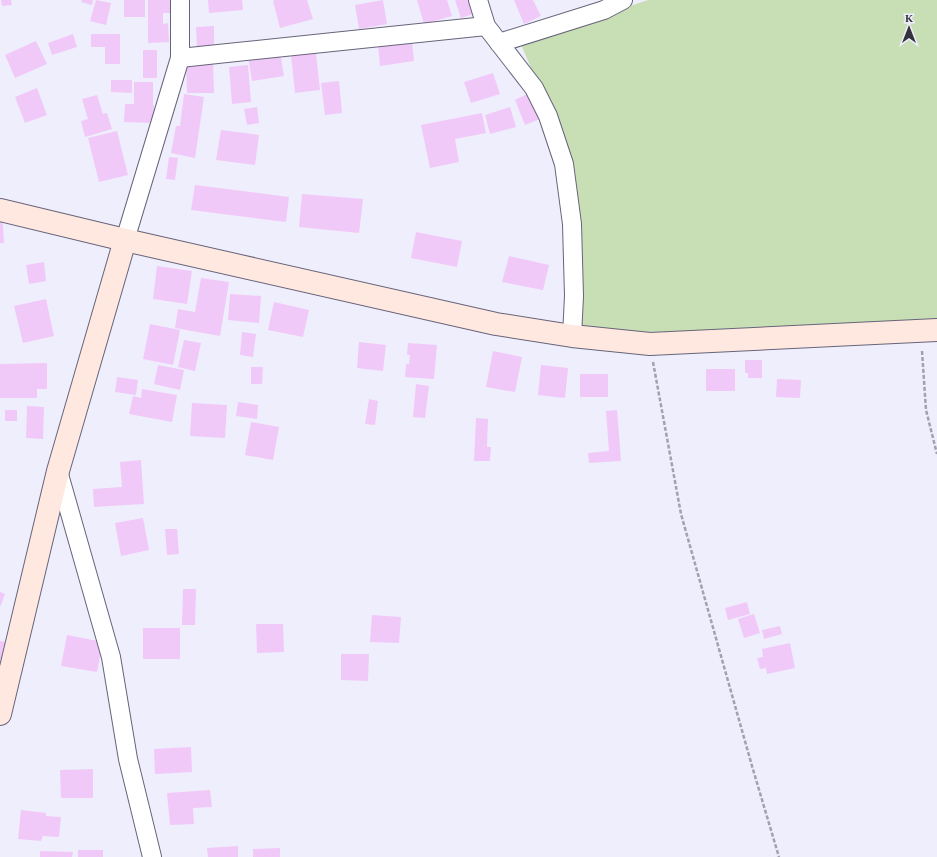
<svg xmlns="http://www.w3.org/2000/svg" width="937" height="857" viewBox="0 0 937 857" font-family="Spectral,serif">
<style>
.green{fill:#c8dfb6}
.building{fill:#f1c9f8}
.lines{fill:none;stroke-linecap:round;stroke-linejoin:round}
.street-casing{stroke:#67647a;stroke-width:20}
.secondary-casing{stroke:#67647a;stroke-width:24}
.path{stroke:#a2a1ae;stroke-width:2.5;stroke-dasharray:4 2;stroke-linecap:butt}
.street{stroke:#fff;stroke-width:18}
.secondary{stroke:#ffe8df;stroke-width:22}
</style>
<rect width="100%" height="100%" fill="#efeefd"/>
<polygon class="green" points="648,0 937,0 937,320 710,335 571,332 568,199 544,99 520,42"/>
<g class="building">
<polygon points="1,0 11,0 12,5 2,6"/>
<polygon points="82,0 93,0 92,5 81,2"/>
<polygon points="96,0 111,3 106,25 90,21"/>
<rect x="124" y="0" width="21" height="17"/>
<polygon points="148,0 170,0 170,13 163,13 163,24 168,23 169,42 148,43"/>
<polygon points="208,0 242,0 243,10 209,13"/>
<polygon points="275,0 307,0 313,19 280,28 273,1"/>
<polygon points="383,0 387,24 359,29 355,5"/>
<polygon points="417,0 447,0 452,16 424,24"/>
<polygon points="455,0 471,0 476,13 461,18"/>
<polygon points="514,0 533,0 541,16 524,24"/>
<polygon points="214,26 214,49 197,49 196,27"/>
<polygon points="73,34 77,47 52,55 48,43"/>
<polygon points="91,34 120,34 120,64 105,64 105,47 91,47"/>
<polygon points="36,41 47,64 15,78 5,55"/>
<polygon points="412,41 414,61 380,66 378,45"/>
<rect x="143" y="50" width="14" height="28"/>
<polygon points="280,52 284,76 252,81 248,57"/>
<polygon points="316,53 320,90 295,93 291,55"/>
<polygon points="213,63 214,93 187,93 186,64"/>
<polygon points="248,65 251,102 232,104 229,67"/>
<polygon points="493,73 500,94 471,103 464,82"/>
<polygon points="111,80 132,80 132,93 111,92"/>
<polygon points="339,81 342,113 325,115 321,83"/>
<polygon points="134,82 153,82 153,105 154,105 153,123 124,122 125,104 134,104"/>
<polygon points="37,88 47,115 25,123 15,97"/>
<polygon points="529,93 540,119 525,125 515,100"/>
<polygon points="184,94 204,97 195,158 171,153 176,126 180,126"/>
<polygon points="97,95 103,114 107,113 112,129 85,137 81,121 88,119 82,99"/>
<polygon points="257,107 259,123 247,125 244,109"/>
<polygon points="510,107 516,127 490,134 485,115"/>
<polygon points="482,113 486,133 455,139 459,162 430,168 421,125"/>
<polygon points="221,130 259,135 255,165 216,160"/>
<polygon points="117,131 128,175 99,182 88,138"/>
<polygon points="169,157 178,158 175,180 166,179"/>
<polygon points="195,185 289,197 286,222 191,210"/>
<polygon points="302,194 363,199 359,233 299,227"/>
<polygon points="0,213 2,213 4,243 0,243"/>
<polygon points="416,232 462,241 457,267 411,258"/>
<polygon points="509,256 549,265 543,290 502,282"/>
<polygon points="44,262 46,281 29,284 26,265"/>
<polygon points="157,266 192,271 187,304 153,299"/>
<polygon points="201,278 229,282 220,336 175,328 178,309 195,312"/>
<polygon points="230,294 261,296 259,323 228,320"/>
<polygon points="46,299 54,336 23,343 14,306"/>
<polygon points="274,302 309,310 303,337 268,330"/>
<polygon points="150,324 180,330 173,365 143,359"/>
<polygon points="242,332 256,334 253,357 240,355"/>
<polygon points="184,340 201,343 195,371 178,367"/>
<polygon points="359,342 386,345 383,371 357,368"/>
<polygon points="408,343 437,345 434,379 405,377 406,364 409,364 410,355 407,355"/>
<polygon points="493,351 522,357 515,392 486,387"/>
<polygon points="745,360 762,360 762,378 748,378 748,373 745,373"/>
<polygon points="47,363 47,389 37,389 37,398 0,398 0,364"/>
<polygon points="158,365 184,370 180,390 154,384"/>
<polygon points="541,365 568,368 565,398 538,395"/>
<polygon points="251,367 263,367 262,384 251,384"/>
<rect x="706" y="369" width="29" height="22"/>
<rect x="580" y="374" width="28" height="23"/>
<polygon points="117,377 138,380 136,395 115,392"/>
<polygon points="777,379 801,380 800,398 776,397"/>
<polygon points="416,384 429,386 425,418 413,417"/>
<polygon points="142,389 177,395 172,422 129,414 133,396 141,398"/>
<polygon points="369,399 378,401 375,425 365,424"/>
<polygon points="238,402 258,405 257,419 236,416"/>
<polygon points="192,403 227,405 225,438 190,436"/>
<polygon points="27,406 44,407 43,439 26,438"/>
<rect x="5" y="410" width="12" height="11"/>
<polygon points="617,410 621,461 589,463 588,453 609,451 606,411"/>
<polygon points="476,418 488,419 487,447 491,447 490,461 474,461"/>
<polygon points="251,422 279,427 273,460 245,455"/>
<polygon points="141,460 144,504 94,507 93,489 122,487 120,462"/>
<polygon points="143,518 149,550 121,556 115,523"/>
<polygon points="165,529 177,529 179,554 167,555"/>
<polygon points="183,589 196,589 195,625 182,625"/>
<polygon points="0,592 5,594 0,607"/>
<polygon points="747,602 750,614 728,620 725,608"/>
<polygon points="754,614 760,633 744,638 738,619"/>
<polygon points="372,615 401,617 399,643 370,642"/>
<polygon points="256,624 283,624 284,652 257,653"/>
<polygon points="780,626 782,634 764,639 762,630"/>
<rect x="143" y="628" width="37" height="31"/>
<polygon points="67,635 103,642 97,672 61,666"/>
<polygon points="0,641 11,643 7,662 0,660"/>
<polygon points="790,643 795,668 767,674 766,668 760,669 757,658 763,657 762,649"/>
<polygon points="341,654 369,654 368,681 341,680"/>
<polygon points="191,747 192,772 155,774 154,749"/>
<polygon points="93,769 93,798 61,798 60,770"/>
<polygon points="210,790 212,807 193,808 194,824 170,825 167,793"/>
<polygon points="21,810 46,813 46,816 61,817 59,837 43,836 41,841 18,839"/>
<polygon points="238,846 238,857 208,857 207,848"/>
<polygon points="280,848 280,857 253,857 253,849"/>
<rect x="78" y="850" width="25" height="7"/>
<polygon points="40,851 73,852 72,857 40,857"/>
</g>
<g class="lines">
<defs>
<g id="street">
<polyline points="478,0 486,26 534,88 548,116 564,164 572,224 574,296 572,336"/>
<polyline points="499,43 604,10 623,0"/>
<polyline points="180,58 486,26"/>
<polyline points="125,240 180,58 180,0"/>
<polyline points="58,471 111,657 128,759 152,857"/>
</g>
<g id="secondary">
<polyline points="0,210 125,240 496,324 572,336 650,344 937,330"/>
<polyline points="0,714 58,471 125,240"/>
</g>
</defs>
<use href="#street" class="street-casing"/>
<use href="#secondary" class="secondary-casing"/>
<g class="path">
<polyline points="922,351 926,410 937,454"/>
<polyline points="653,362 681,514 752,766 779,857"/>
</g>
<use href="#street" class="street"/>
<use href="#secondary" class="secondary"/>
</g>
<g transform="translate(909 28)" stroke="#efeefd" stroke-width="3" paint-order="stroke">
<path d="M0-3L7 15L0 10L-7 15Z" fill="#34333d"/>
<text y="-6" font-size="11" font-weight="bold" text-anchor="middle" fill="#34333d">K</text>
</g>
</svg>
